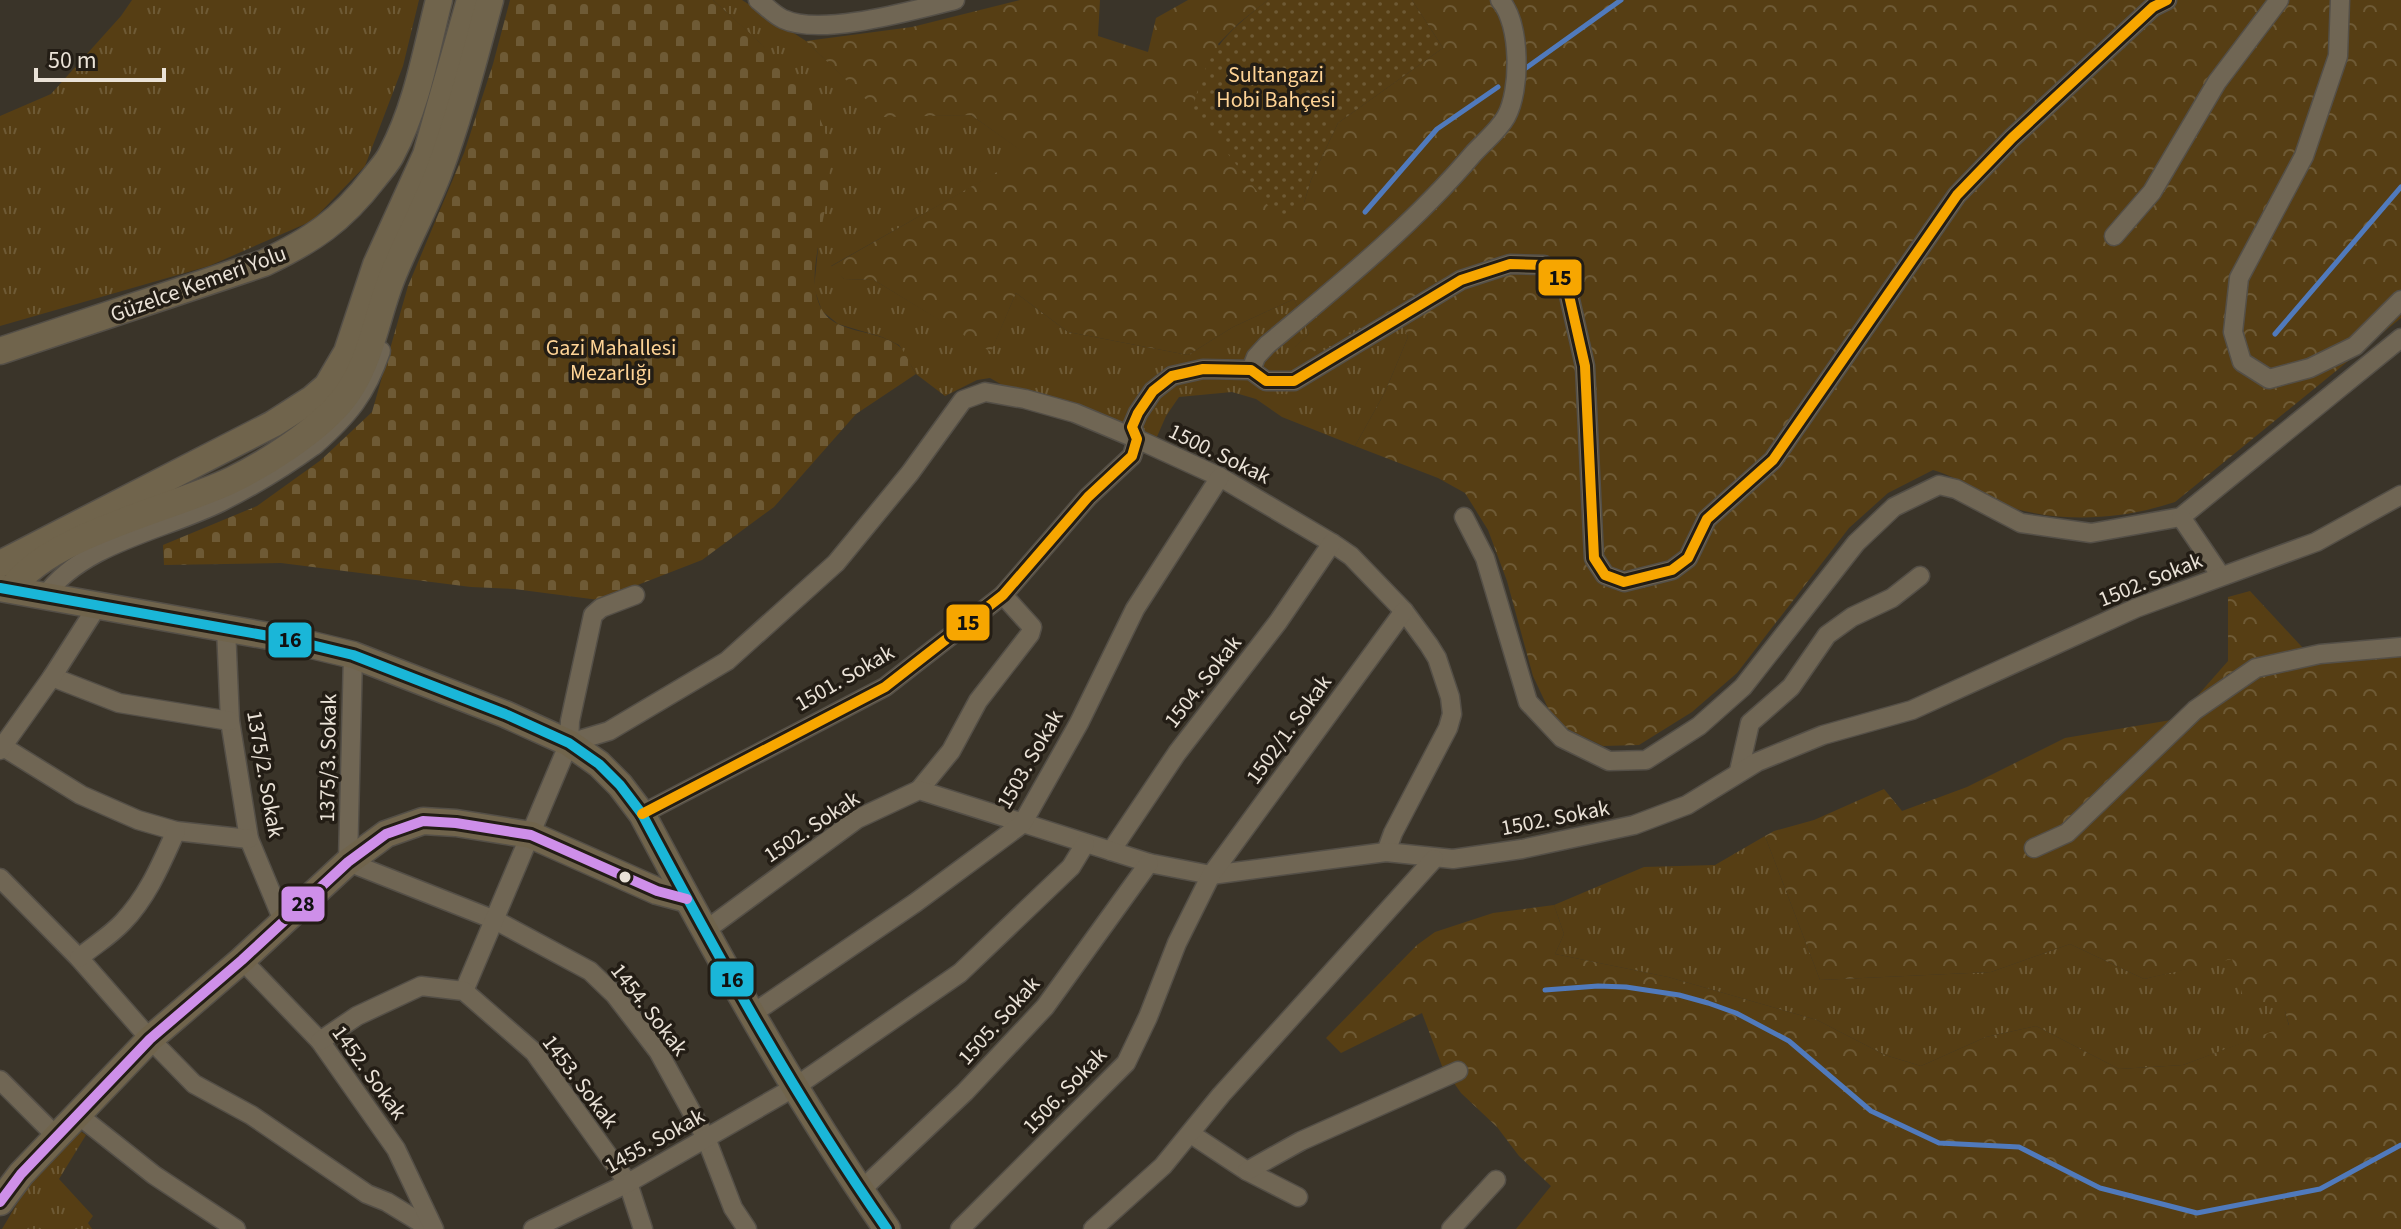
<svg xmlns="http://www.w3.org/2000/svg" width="2401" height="1229" viewBox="0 0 2401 1229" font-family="'Source Sans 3',sans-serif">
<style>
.grass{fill:url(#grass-tufts)}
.forest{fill:url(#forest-crowns)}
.cemetery{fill:url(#cemetery-stones)}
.garden{fill:url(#garden-dots)}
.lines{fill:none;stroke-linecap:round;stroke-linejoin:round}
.stream{stroke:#507abc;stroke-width:5}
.street-casing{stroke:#544f47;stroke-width:21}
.secondary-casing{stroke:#544f47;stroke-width:29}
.street{stroke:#706654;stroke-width:18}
.secondary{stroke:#70644c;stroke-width:26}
.bus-1-casing{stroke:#231d15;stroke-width:16}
.bus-2-casing{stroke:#231d15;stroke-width:16}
.bus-3-casing{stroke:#231d15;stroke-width:16}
.bus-1{stroke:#1ab6d8;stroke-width:10}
.bus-2{stroke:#f7a600;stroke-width:10}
.bus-3{stroke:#ce8fe9;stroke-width:10}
.bus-dot{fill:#eae2d7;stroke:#231d15;stroke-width:3}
.labels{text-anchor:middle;stroke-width:7;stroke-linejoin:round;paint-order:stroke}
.park-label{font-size:22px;fill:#ffd496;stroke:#231d15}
.street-label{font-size:22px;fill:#eae2d7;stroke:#231d15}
.line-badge{stroke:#231d15;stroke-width:3}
.pale-badge-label{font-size:22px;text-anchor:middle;font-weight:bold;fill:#111}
</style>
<defs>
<pattern id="grass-tufts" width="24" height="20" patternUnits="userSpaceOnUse" patternTransform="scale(2)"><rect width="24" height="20" fill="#563e14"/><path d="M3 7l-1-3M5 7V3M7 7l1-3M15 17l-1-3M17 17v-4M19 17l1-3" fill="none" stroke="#6e5a35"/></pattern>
<pattern id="forest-crowns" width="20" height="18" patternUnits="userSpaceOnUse" patternTransform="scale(2)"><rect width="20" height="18" fill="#563e14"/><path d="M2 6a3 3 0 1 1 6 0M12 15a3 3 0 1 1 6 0" fill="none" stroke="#6e5a35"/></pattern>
<pattern id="cemetery-stones" width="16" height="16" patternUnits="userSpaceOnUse" patternTransform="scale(2)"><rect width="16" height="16" fill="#563e14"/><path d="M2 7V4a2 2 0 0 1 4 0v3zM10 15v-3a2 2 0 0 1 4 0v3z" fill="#6e5a35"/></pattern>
<pattern id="garden-dots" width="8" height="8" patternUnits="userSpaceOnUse" patternTransform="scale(2)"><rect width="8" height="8" fill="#563e14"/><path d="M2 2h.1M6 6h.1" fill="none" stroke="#6e5a35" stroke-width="1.8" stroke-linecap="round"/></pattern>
</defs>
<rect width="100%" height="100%" fill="#3a3429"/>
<g class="grass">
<polygon points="132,0 419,0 403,66 365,166 312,221 209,266 0,326 0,116 51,94 121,16"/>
<polygon points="713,0 742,0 806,41 884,116 971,115 1028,155 831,266 844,279 874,280 991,351 1016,293 1068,332 1188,355 1233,327 1294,299 1309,334 1283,358 1289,364 1395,307 1408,337 1385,392 1355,446 1282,417 1256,399 1232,392 1179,397 1166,416 1156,439 1132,427 1004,386 990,378 977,380 945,396 916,374 899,345 882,337 838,324 822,311 814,288 818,249 803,91 760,43"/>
<polygon points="1765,836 1820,980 1991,972 2070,944 2144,979 2232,958 2285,1011 2289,1026 2183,1065 2119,1069 2036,1026 1986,1037 1921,1066 1885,1055 1817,1020 1668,977 1555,954 1564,934 1554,905 1644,867 1715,865"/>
<polygon points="74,1127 86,1135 59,1179 93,1216 88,1223 92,1229 2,1229 24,1192"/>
</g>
<g class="forest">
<path d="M1020,0h80l-2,36 50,16 8,-34 32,-18h80l-29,23 -21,21 86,159 7,-23 27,-57 105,-75 -31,-48h989v318l-226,184c-51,17 -106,21 -159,7 -28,-8 -53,-31 -83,-39l-45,23 -39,35 -112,145 -45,39 -53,33 -36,1 -48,-23 -22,-47 -26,-95 -19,-51 -23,-37 -27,-15 -83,-32 30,-54 23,-55 -13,-29 -106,57 -7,-7 27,-24 -15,-35 -61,28 -45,28 -120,-23 -52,-39 -25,59 -117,-72 -30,-1 -14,-12 197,-112 -56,-40 -87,2 -78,-76 106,-14z"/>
<polygon points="2250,591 2315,661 2401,652 2401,1229 1516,1229 1551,1186 1519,1156 1497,1127 1461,1093 1442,1066 1422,1013 1341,1053 1326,1038 1417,945 1435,932 1493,913 1554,905 1564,934 1555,954 1668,977 1817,1020 1885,1055 1921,1066 1986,1037 2036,1026 2119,1069 2183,1065 2289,1025 2285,1011 2244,1000 2232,959 2144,979 2070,944 1991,972 1820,980 1765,836 1774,831 1814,820 1884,789 1902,811 1967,787 2065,738 2177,719 2228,661 2228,597"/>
</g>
<path class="cemetery" d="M510,0h203c40,37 112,93 116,152 3,26 -3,52 -8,78 -4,25 -12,54 0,78 13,26 53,21 75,36 9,5 14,21 20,30l-60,40 -82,93 -72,53 -103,40 -85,-11 -43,-2 -190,-24 -117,2 -1,-20 94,-39 64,-46 51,-48 36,-126 56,-133 29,-89z"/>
<path class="garden" d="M1268,0h144l31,48 -105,75 -27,57 -7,23 -23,19 -88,-113c12,-56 31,-75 75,-109z"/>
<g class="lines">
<g class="stream">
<polyline points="1526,68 1621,0"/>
<polyline points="1365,212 1437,129 1498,87"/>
<polyline points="2275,334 2401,187"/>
<polyline points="1545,990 1598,986 1626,987 1679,995 1708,1003 1736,1013 1789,1041 1871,1111 1939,1143 2019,1147 2100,1188 2197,1213 2320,1189 2401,1145"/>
</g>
<defs>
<g id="street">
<path d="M758,0c8,6 16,15 25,19 38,18 131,-9 172,-19"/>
<polyline points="2340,0 2338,56 2304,156 2239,278 2233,332 2242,362 2269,379 2310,368 2355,346 2401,300"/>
<polyline points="2114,236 2152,192 2217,82 2279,0"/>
<path d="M1251,370l5,-13 11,-12c72,-60 146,-120 206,-191 11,-12 25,-23 33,-37 15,-27 15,-93 -6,-117"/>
<path d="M315,445c34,-30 51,-51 66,-94"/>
<polyline points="1464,517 1485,558 1528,702 1562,738 1609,761 1646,760 1699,726 1743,687 1856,543 1894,507 1939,485 1956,489 2021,523 2091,533 2181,517 2401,338"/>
<polyline points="2181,517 2221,576"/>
<path d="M45,596c37,-53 120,-66 176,-94 32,-16 65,-36 94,-57l-18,-6"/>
<polyline points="226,628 230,721 249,839 284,923"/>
<polyline points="353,655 348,862 495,920 590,971 615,995 658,1051 706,1138 733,1208 747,1229"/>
<polyline points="52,677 119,703 230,721"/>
<polyline points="569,743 609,731 727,661 836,563 910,473 963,400 985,392 1025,399 1075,413 1137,439 1220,477 1332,543 1351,556 1404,611 1429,645 1437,658 1450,697 1452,714 1448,728 1393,833 1386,852"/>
<polyline points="0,745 81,795 138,820 176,831 249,839"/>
<polyline points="0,750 52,677 98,605"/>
<polyline points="1739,771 1750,723 1791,687 1827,635 1852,617 1892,598 1920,576"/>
<polyline points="919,790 951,751 978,701 1030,634 1032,627 1003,595"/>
<polyline points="642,814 885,687 1003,595 1088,497 1132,456 1137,439 1132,427 1138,413 1153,391 1172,376 1203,369 1251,370 1266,381 1294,381 1461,280 1510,264 1544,265 1566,282 1585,366 1594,558 1605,575 1624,582 1672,570 1688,558 1707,519 1773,460 1957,195 2012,138 2153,7 2167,0"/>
<polyline points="2034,848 2067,833 2195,710 2256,668 2320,654 2401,647"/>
<polyline points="1111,851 1177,753 1278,622 1332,543"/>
<polyline points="0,878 79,958 150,1039 194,1084 251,1115 367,1194 387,1202 431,1229"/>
<polyline points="706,930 857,819 919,790 1149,863 1211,875 1386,852 1453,859 1522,849 1634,825 1687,805 1757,762 1823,735 1912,710 2136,608 2316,542 2401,495"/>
<path d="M79,958c14,-12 31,-22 44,-36 25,-26 38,-58 53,-91"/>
<polyline points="242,960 320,1041 396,1149 434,1229"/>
<polyline points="464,991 569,743 570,721 593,615 601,608 635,595"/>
<polyline points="752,1014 915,903 1022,824 1079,723 1135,609 1220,477"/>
<polyline points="320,1041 357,1016 421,986 464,991 534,1052 628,1183 643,1229"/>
<polyline points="0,1080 56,1136"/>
<polyline points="77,1114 154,1175 236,1229"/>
<polyline points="1191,1134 1247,1171 1298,1197"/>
<polyline points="1247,1171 1301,1141 1458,1071"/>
<polyline points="860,1191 965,1092 1045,1007 1149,863"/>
<polyline points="533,1229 628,1183 795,1087 960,973 1071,867 1085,844"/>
<polyline points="960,1229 1126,1063 1148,1017 1177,943 1211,875 1404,611"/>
<polyline points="1093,1229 1163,1166 1221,1095 1434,859"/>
<polyline points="1451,1229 1496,1180"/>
</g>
<g id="secondary">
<path d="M0,351l264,-88c48,-23 77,-42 110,-85 6,-8 14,-16 18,-25 25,-47 34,-102 47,-153"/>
<polyline points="0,564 273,424 312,399 327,386 347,352 376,265 426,155 470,0"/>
<path d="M0,588l291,52 62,15 152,59 64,29 30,21 21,21 22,29c75,141 153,283 245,415"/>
<path d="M12,589c36,-54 160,-80 220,-109 35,-17 83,-48 108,-77 30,-35 35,-82 51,-123 14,-36 33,-70 47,-106 21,-56 36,-115 52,-174"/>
<polyline points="0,1202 21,1174 150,1039 242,960 348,862 386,834 423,821 456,823 531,835 657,891 687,899"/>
</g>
</defs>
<use href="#street" class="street-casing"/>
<use href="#secondary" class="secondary-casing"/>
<use href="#street" class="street"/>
<use href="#secondary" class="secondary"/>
<defs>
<path id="bus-1" d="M0,588l291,52 62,15 152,59 64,29 30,21 21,21 22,29c75,141 153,283 245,415"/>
<polyline id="bus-2" points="642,814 885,687 1003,595 1088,497 1132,456 1137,439 1132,427 1138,413 1153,391 1172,376 1203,369 1251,370 1266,381 1294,381 1461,280 1510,264 1544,265 1566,282 1585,366 1594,558 1605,575 1624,582 1672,570 1688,558 1707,519 1773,460 1957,195 2012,138 2153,7 2167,0"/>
<polyline id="bus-3" points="0,1202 21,1174 150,1039 242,960 348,862 386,834 423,821 456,823 531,835 657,891 687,899"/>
</defs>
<use href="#bus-1" class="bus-1-casing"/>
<use href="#bus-2" class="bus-2-casing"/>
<use href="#bus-3" class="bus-3-casing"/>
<use href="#bus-1" class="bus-1"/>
<use href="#bus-2" class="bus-2"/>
<use href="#bus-3" class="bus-3"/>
</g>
<circle class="bus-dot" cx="625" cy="877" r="7"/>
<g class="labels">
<g class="park-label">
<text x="1276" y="82">Sultangazi<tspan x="1276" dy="25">Hobi Bahçesi</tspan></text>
<text x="611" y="355">Gazi Mahallesi<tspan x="611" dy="25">Mezarlığı</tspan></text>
</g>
<g class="street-label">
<text transform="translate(198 283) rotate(-20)" y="8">Güzelce Kemeri Yolu</text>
<text transform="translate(1220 453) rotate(26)" y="8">1500. Sokak</text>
<text transform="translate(2150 579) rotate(-22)" y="8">1502. Sokak</text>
<text transform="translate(844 677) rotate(-30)" y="8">1501. Sokak</text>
<text transform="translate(1202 681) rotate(-52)" y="8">1504. Sokak</text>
<text transform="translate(1288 729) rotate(-54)" y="8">1502/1. Sokak</text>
<text transform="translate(327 758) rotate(-89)" y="8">1375/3. Sokak</text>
<text transform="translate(1029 759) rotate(-60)" y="8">1503. Sokak</text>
<text transform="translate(266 774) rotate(80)" y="8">1375/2. Sokak</text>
<text transform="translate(1555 817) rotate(-11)" y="8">1502. Sokak</text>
<text transform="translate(811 826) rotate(-34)" y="8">1502. Sokak</text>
<text transform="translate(650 1009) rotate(52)" y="8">1454. Sokak</text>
<text transform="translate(998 1020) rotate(-48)" y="8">1505. Sokak</text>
<text transform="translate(370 1072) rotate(54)" y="8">1452. Sokak</text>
<text transform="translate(581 1081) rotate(53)" y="8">1453. Sokak</text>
<text transform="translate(1064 1090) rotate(-46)" y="8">1506. Sokak</text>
<text transform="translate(654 1140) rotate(-29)" y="8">1455. Sokak</text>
</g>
</g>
<g class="line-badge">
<rect x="1537" y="258" width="46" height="39" rx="8" fill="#f7a600"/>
<rect x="945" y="603" width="46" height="39" rx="8" fill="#f7a600"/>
<rect x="267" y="621" width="46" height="38" rx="8" fill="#1ab6d8"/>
<rect x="280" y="885" width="46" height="38" rx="8" fill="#ce8fe9"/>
<rect x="709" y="960" width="46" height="38" rx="8" fill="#1ab6d8"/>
</g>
<g class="pale-badge-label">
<text x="1560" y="285">15</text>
<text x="968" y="630">15</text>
<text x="290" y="647">16</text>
<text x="303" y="911">28</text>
<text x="732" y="987">16</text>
</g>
<path d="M36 68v12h128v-12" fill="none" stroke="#eae2d7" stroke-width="4"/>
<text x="48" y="68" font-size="24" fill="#eae2d7" stroke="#231d15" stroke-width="6" paint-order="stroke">50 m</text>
</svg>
